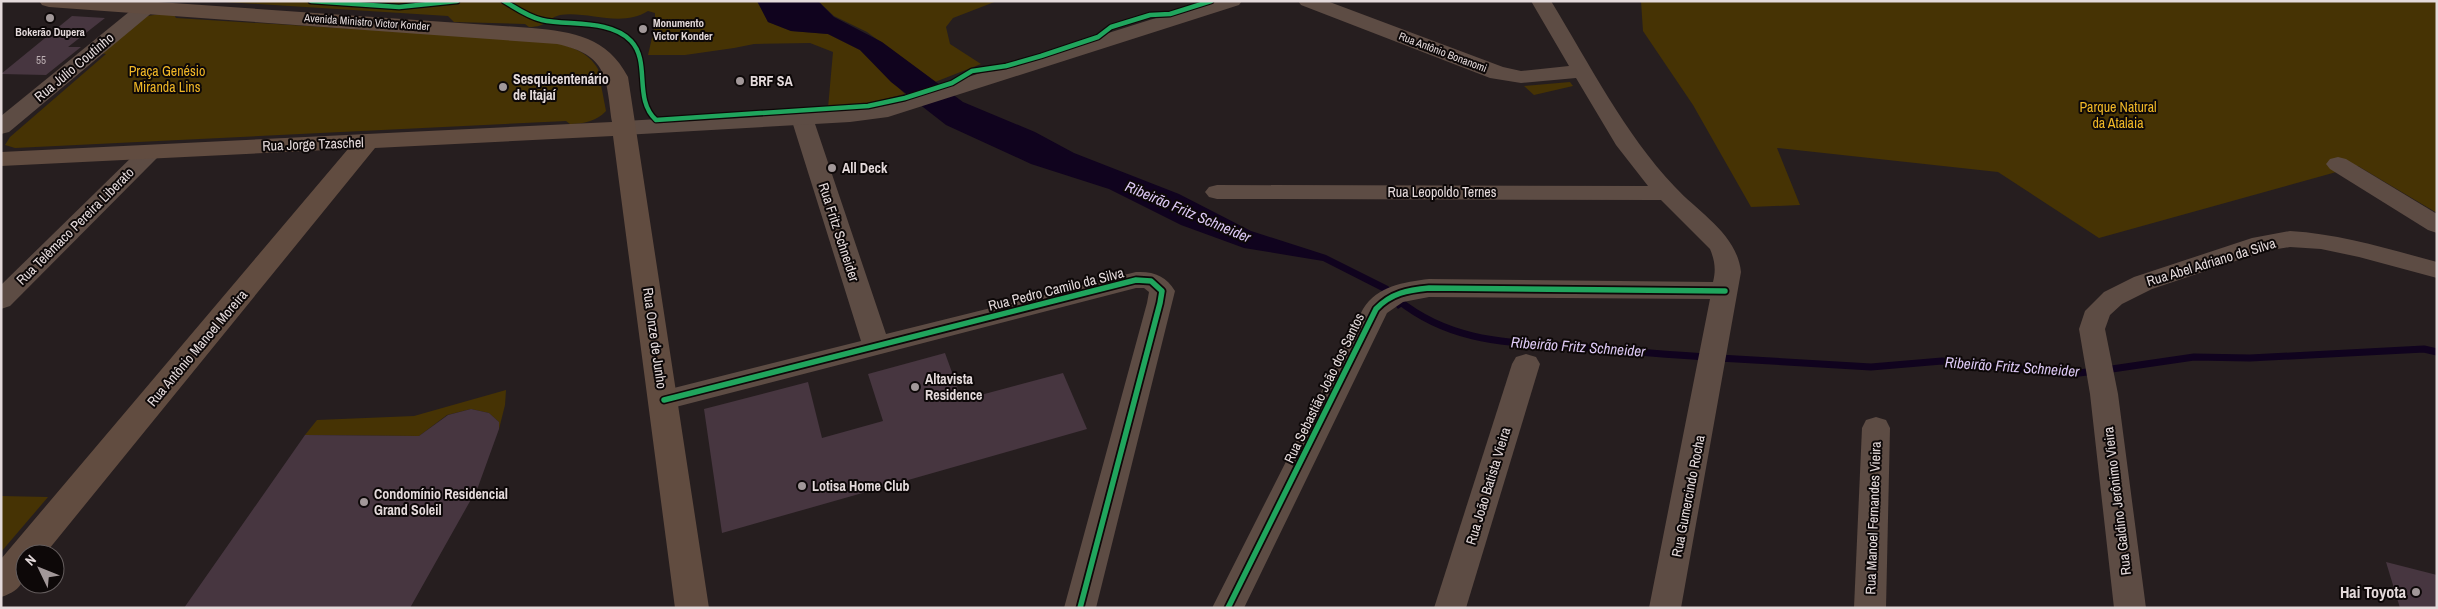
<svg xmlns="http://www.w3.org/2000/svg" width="2438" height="609" viewBox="0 0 2438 609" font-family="'Archivo Narrow',sans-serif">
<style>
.green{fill:#463304}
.water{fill:#10031e}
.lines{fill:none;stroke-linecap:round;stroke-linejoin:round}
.stream{stroke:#10031e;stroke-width:7}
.building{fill:#473640}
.minor{fill:#5d4c44;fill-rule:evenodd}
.tertiary{fill:#5d4c44;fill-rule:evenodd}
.secondary{fill:#614c40;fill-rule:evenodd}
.cycleway-far1-casing{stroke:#0d0808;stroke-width:7}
.cycleway-casing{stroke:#0d0808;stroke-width:9}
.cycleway-far1{stroke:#20a55d;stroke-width:4.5}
.cycleway{stroke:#20a55d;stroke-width:5.5}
.poi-dot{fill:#a29899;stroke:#0d0808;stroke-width:2}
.labels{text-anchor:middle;stroke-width:4;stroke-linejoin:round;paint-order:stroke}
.far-street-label{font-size:11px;fill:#e4dadb;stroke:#0d0808}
.far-poi-label{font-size:11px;font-weight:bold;fill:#e4dadb;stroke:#0d0808;text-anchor:start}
.number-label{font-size:11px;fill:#bdb1b4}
.street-label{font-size:14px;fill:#e4dadb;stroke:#0d0808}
.park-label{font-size:14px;fill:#f0b726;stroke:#0d0808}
.poi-label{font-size:14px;font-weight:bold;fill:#e4dadb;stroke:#0d0808;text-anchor:start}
.water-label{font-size:15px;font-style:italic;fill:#ddc9f5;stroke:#0d0808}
.near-poi-label{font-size:16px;font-weight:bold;fill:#e4dadb;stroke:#0d0808;text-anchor:end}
</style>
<rect width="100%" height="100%" fill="#261e1f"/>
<g class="green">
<path d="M210,1h547l11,21 23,9 37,3 32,16 45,44 -36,9 -41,5 5,-56 -23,-9 -56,1 -20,4 -49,7h-37l7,-30v-12l-7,-2c-27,17 -59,0 -88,4 -13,3 -12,12 -31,12l-4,-3 -71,-2 -6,-6z"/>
<polygon points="818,1 997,1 953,18 946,27 950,44 981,64 935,82 867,32 834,16"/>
<polygon points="1641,1 2437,1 2437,213 2358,166 2099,238 1998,172 1777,148 1800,205 1751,207 1693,105 1643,31"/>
<path d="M161,14l13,1 2,3 375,23c19,6 37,10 47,28l8,42c-9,10 -23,13 -36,13l-4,-3 -551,27 -10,-3 5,-8 96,-83 -6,-1 47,-37z"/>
<polygon points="1570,82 1573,86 1534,95 1524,86"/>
<polygon points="506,390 505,405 499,429 499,422 489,413 471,409 447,415 419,436 305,435 317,420 414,416"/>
<polygon points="1,496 48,497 1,552"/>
</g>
<polygon class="water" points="757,1 818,1 834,17 882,42 963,102 1035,132 1074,153 1179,194 1251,231 1326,255 1388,286 1407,303 1398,309 1382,291 1323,261 1244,248 1181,225 1109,189 1031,164 946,125 891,82 860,50 828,34 791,31 768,22"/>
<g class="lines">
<g class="stream">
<path d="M1398,300c55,44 113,42 179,47 43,4 86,7 129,10"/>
<polyline points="1719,358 1871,367 1942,361 2071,374 2095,371"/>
<polyline points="2105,370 2194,357 2250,358 2424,349 2437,352"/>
</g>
</g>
<g class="building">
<polygon points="72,16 105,18 68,47 81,47 46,75 1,74"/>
<polygon points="945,353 962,400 1063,373 1087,429 722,533 704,409 808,382 822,438 883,421 868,374"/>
<polygon points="471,409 489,413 499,422 499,429 478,487 410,608 184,608 305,435 419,436 448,415"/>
<polygon points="2386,562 2437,575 2437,608 2400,608"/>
</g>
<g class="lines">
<g class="minor">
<polygon points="148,1 154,3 157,7 154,11 9,132 1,134 1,116 140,3"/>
<path d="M1298,1h29l176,66 18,4 48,-5 -38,-65h20c39,64 73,132 124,186 24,26 62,47 66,85l-60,336h-32l61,-309 -281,-2 -26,5 -16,11 -143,295h-32l151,-299c14,-23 41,-27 66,-30l284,3c3,-12 2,-21 -3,-33l-49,-49 -444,-1 -8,-2 -4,-5 4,-5 8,-2 431,1 -32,-41 -40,-67 -55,5 -31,-5 -189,-73z"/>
<path d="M802,111l8,2 3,5 73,216 250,-62c18,-1 30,4 39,19l-79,317h-32l83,-305 2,-11 -5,-4h-8l-472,122 -10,-3 -4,-7 4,-7 207,-52 -70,-223 3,-5z"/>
<polygon points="149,146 157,148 161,153 157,158 10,306 1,309 1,285 141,148"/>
<polygon points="2338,157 2346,159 2437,214 2437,233 2428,230 2330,169 2326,164 2330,159"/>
<path d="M2290,231c51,3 98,18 147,31v16l-78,-21 -38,-8 -31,-2 -25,4 -113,38 -30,15 -12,11 -5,14 13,65 28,214h-32l-24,-214 -11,-65 6,-18 19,-19 30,-15 118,-39z"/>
<polygon points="1526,354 1536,357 1540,364 1466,608 1434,608 1512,364 1516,357"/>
<polygon points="1876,417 1886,420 1890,428 1886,608 1854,608 1862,428 1866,420"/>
</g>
<polygon class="tertiary" points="1210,1 1242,1 1239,5 888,117 850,122 624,135 616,133 612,128 616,123 624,121 850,108 885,103"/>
<path class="secondary" d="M39,1h105l388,27c42,4 75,9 96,49l81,531h-34l-62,-472 -238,12 -330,406h-20c0,23 1,35 -24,43v-38l347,-410 -347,17v-14l611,-30c-6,-45 -4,-67 -55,-78l-508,-37 -7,-2z"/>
<defs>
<g id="cycleway-far1">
<polyline points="311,1 399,7 457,1"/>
<path d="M504,1c12,7 24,16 38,19 27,6 68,-1 89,21 20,21 2,58 25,79l212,-14 37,-8 47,-15 20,-12 34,-5 35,-10 57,-19 13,-10 39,-12 20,-1 41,-13"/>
</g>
<g id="cycleway">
<polyline points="664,400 1136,280 1151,281 1162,291 1160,303 1080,608"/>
<path d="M1228,608l148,-299c15,-16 32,-19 53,-21l296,3"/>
</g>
</defs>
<use href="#cycleway-far1" class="cycleway-far1-casing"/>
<use href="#cycleway" class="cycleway-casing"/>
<use href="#cycleway-far1" class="cycleway-far1"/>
<use href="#cycleway" class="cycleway"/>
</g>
<g class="poi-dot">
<circle cx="50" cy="18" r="5"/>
<circle cx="643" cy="29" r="5"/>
<circle cx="740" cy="81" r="5"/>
<circle cx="503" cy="87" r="5"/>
<circle cx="832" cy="168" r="5"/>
<circle cx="915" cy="387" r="5"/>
<circle cx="802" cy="486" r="5"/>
<circle cx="364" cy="502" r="5"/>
<circle cx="2416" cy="592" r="5"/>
</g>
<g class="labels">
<g class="far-street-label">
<text transform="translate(367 22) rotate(4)" y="4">Avenida Ministro Victor Konder</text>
<text transform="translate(1443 52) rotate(21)" y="4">Rua Antônio Bonanomi</text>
</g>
<g class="far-poi-label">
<text x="653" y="27">Monumento<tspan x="653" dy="13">Victor Konder</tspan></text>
<text x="50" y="36" text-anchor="middle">Bokerão Dupera</text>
</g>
<g class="number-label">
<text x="41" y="64">55</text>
</g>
<g class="street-label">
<text transform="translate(74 67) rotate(-40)" y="5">Rua Júlio Coutinho</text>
<text transform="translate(313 144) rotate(-2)" y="5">Rua Jorge Tzaschel</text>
<text x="1442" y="197">Rua Leopoldo Ternes</text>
<text transform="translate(75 226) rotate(-45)" y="5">Rua Telêmaco Pereira Liberato</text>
<text transform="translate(839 232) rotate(72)" y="5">Rua Fritz Schneider</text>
<text transform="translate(2211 262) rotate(-17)" y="5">Rua Abel Adriano da Silva</text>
<text transform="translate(1056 289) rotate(-14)" y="5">Rua Pedro Camilo da Silva</text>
<text transform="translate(655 338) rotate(82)" y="5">Rua Onze de Junho</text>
<text transform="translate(197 348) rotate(-50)" y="5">Rua Antônio Manoel Moreira</text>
<text transform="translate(1324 388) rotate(-64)" y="5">Rua Sebastião João dos Santos</text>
<text transform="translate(1488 486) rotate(-73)" y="5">Rua João Batista Vieira</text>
<text transform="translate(1688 496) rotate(-79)" y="5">Rua Gumercindo Rocha</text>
<text transform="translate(2117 501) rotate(-97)" y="5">Rua Galdino Jerônimo Vieira</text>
<text transform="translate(1873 518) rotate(-88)" y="5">Rua Manoel Fernandes Vieira</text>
</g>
<g class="park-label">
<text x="167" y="76">Praça Genésio<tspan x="167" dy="16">Miranda Lins</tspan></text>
<text x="2118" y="112">Parque Natural<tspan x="2118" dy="16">da Atalaia</tspan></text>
</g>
<g class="poi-label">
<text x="513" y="84">Sesquicentenário<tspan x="513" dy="16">de Itajaí</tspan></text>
<text x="750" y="86">BRF SA</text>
<text x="842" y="173">All Deck</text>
<text x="925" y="384">Altavista<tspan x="925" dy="16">Residence</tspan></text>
<text x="812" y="491">Lotisa Home Club</text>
<text x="374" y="499">Condomínio Residencial<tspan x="374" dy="16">Grand Soleil</tspan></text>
</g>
<g class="water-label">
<text transform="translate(1188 212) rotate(23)" y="5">Ribeirão Fritz Schneider</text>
<text transform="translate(1578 347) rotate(4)" y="5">Ribeirão Fritz Schneider</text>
<text transform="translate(2012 367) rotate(4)" y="5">Ribeirão Fritz Schneider</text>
</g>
<g class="near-poi-label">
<text x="2406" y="598">Hai Toyota</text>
</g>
</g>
<rect width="2438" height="609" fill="none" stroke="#e4dadb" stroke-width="5"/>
<g transform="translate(40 569) rotate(313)"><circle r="24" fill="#0d0808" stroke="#635c5c"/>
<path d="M0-4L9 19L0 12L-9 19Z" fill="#a29899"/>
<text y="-8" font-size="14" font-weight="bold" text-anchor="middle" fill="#e4dadb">N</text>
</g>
</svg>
